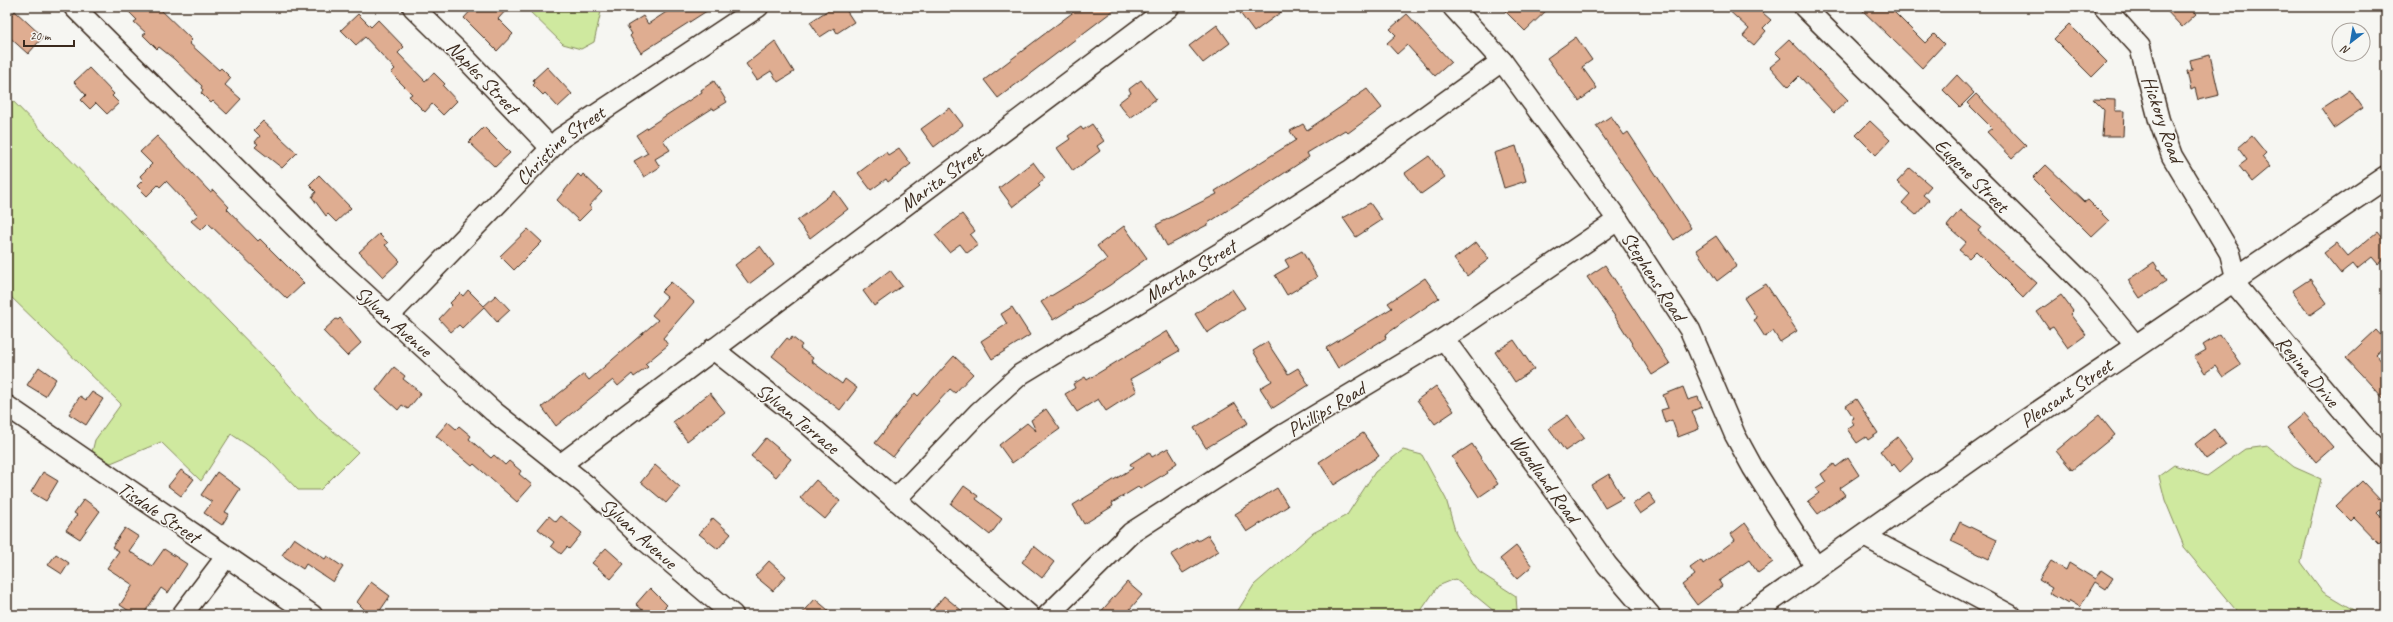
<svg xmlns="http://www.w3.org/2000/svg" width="2393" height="622" viewBox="0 0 2393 622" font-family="Caveat,sans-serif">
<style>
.green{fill:#cfe99f;stroke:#858a5e}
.building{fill:#dfad91;stroke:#3b2a1e}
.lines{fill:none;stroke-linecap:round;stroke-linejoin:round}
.street-casing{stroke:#3b2a1e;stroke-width:23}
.secondary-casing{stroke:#3b2a1e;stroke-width:25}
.street{stroke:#f6f6f2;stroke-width:20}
.secondary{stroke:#f6f6f2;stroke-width:22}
.labels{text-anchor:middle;stroke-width:3;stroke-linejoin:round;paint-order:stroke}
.street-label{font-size:20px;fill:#3b2a1e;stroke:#f6f6f2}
</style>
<rect width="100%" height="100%" fill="#f6f6f2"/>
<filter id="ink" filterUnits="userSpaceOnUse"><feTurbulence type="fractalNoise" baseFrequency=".025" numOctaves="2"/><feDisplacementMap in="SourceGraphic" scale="8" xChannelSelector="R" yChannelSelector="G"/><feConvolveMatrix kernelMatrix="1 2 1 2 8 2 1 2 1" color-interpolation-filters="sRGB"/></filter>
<g filter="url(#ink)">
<g class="green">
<polygon points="525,7 602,7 594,42 581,49 563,44"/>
<polygon points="7,95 273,367 320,420 358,452 320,490 298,490 267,458 231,434 201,481 161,442 111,463 92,452 95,440 121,404 7,293"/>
<polygon points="2268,446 2294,467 2321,479 2301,562 2323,592 2362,615 2240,615 2185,549 2165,500 2159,476 2174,465 2207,476 2245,449"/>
<polygon points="1403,450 1422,455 1446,499 1456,534 1479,572 1516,596 1517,610 1495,612 1455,579 1438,586 1418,615 1235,615 1254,585 1313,533 1347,515 1375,472"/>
</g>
<g class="building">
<polygon points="124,7 158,7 192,40 189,43 219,70 221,68 231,78 225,85 241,99 227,114 213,101 211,103 201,93 203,90 201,88 202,86 174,59 159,47 157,49 143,35 146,33 134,22 137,20"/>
<polygon points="474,7 509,7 498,19 513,34 497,51 464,18"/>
<polygon points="674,7 713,7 641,53 630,36 632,34 627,26 643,16 648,24"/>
<polygon points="833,7 844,7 854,22 837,33 834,28 820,37 810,22"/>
<polygon points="1080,7 1118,7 998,98 984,80"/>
<polygon points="1248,7 1288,7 1254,32 1240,13"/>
<polygon points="1501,7 1550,7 1525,31"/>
<polygon points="1725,7 1756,7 1771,20 1763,28 1766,31 1754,45 1743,36 1749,29"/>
<polygon points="1859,7 1889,7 1925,43 1934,34 1944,44 1922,68"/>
<polygon points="2163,7 2189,7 2196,14 2182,27"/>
<polygon points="15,11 43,37 28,54 7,35 7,20"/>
<polygon points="358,14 371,27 378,20 404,47 398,53 425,81 434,73 445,84 443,86 457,101 443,115 432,104 425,112 409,96 412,94 391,73 395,69 365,37 356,45 341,30"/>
<polygon points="1407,14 1451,62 1435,76 1407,45 1397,54 1387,43 1396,35 1390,29"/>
<polygon points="2069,24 2107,62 2092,77 2054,39"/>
<polygon points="1217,25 1230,43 1203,63 1189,46"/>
<polygon points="1576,37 1592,60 1582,67 1597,88 1579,101 1547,58"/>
<polygon points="1789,39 1848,100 1834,113 1799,76 1788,87 1770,67 1781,58 1775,52"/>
<polygon points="775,41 794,72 778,82 771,71 757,80 746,64"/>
<polygon points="2210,55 2219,95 2198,100 2195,88 2191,90 2187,71 2192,70 2190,60"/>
<polygon points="547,67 572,94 558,107 545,93 543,95 533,85 535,83 533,80"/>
<polygon points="89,68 114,94 112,96 119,103 107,114 96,103 90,109 81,100 86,95 74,82"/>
<polygon points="1957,75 1974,93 1960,107 1943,90"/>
<polygon points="1141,80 1156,99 1130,118 1118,103 1131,93 1129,89"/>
<polygon points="714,81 727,102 714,110 713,108 663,140 670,150 655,159 660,167 644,177 634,161 648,153 636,135 702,92 701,90"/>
<polygon points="1367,89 1382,108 1348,133 1345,130 1307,153 1309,157 1208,223 1209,224 1167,246 1156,225 1217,194 1215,191 1296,140 1290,131 1303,124 1307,130"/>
<polygon points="2350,90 2363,108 2334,128 2321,109"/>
<polygon points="1976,94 2026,145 2012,158 1987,132 1992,128 1967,103"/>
<polygon points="2093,99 2115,100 2115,111 2124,111 2123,136 2102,136 2104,110"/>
<polygon points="950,108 963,125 934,147 921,129"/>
<polygon points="1611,116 1624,135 1628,132 1691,228 1674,240 1596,126"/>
<polygon points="263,121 297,153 282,168 255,147 258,144 255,142 260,136 254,130"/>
<polygon points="1870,121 1890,140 1876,155 1856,135"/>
<polygon points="1092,124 1104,141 1097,146 1100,151 1073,171 1057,148 1070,139 1068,136 1081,127 1083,130"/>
<polygon points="484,127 510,153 495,167 469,142"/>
<polygon points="157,136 210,192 213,190 229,207 227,209 258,241 260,239 304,283 287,299 208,223 201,230 191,221 198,215 166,181 160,187 158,185 147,196 137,186 143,180 140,176 152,164 140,152"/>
<polygon points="2252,136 2266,153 2262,157 2270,167 2252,182 2239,166 2247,160 2238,148"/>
<polygon points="1516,146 1526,181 1504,188 1494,153"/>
<polygon points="899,148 911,164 888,182 886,179 871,190 858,173 886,152 888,155"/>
<polygon points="1429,156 1445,177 1421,194 1405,173"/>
<polygon points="1033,162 1045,178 1038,184 1040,186 1013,207 999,188"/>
<polygon points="2046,165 2085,202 2088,200 2109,221 2092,237 2033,178"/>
<polygon points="1910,168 1931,186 1923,195 1929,200 1916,215 1902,203 1910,194 1897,182"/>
<polygon points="578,174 581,177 583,174 602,192 589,206 592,208 579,221 557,200"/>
<polygon points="319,175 351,208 336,222 328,214 326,216 312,197 316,192 309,185"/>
<polygon points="835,191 848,209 810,238 797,221"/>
<polygon points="1370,203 1382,220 1356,237 1343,218"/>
<polygon points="1960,210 1981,227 1978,231 2037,283 2023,298 1976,251 1969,258 1959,250 1966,242 1947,226"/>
<polygon points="962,214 975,231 970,235 978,245 967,253 960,244 949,252 935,235"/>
<polygon points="1124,226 1147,258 1110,285 1053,320 1041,302 1079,279 1107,259 1097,246"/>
<polygon points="528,229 542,242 514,270 500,256"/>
<polygon points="2377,232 2386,243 2386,257 2378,264 2372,257 2357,269 2353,264 2341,274 2324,253 2337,243 2348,256"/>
<polygon points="379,234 388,243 385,245 400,261 383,277 359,252"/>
<polygon points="1716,236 1737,266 1717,281 1696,250"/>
<polygon points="1476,242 1489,259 1467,276 1454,259"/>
<polygon points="760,246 774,265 749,284 735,265"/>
<polygon points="1302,251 1317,277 1287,295 1275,275 1289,267 1285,260"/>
<polygon points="2154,262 2166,281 2140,298 2128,280"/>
<polygon points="1605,265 1670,364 1652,375 1614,315 1587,277"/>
<polygon points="890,270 902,286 874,306 863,291"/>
<polygon points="1425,278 1439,298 1385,335 1386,338 1338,368 1326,348 1392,308 1388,303"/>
<polygon points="2310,279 2327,303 2310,315 2292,291"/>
<polygon points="671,282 694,302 663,338 668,345 645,364 648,367 634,377 632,374 618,386 613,380 556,426 542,407 584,374 589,380 658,320 652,315 667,297 661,292"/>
<polygon points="1766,284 1797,331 1780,342 1773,331 1765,337 1754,320 1757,318 1744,298"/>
<polygon points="1232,289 1245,308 1207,333 1195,314"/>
<polygon points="468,290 484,306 496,295 510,310 497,322 484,307 462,328 459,325 451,332 439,319 452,305 450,303 460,293 463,296"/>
<polygon points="2061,295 2073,311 2070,314 2086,335 2068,348 2053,327 2049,329 2037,312"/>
<polygon points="1012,307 1030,335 992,359 981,341 1007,324 1001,314"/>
<polygon points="340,318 361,343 347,356 323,331 336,319 338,320"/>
<polygon points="2376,330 2386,341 2386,346 2376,355 2386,366 2386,401 2346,358"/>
<polygon points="1167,331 1179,351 1130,379 1137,391 1106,411 1098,399 1077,412 1065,394 1075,388 1073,384 1085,377 1087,380"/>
<polygon points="2220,334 2241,365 2223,377 2215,366 2205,373 2194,357 2206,350 2203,345"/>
<polygon points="792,337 802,345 800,348 813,358 811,361 842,384 845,379 857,388 840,410 772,356 787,338 790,340"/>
<polygon points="1514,340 1534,369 1515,382 1495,352"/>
<polygon points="1267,342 1288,374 1298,368 1309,385 1273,408 1260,388 1272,381 1253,351"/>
<polygon points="954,356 973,374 955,393 950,389 926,415 893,457 875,443 915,393 918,396"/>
<polygon points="39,367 56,379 45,396 27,385"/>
<polygon points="394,367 405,376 403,379 421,393 408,409 402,405 398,410 376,390"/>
<polygon points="1436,386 1454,411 1435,424 1417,400"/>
<polygon points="1683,387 1688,400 1698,397 1702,407 1692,411 1699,429 1678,437 1672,420 1665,423 1661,410 1668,408 1663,395"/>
<polygon points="92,392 103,399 86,425 69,414 80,396 86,400"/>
<polygon points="710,393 725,412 687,441 673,422"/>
<polygon points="1856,399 1878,433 1868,440 1866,437 1857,443 1847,429 1854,424 1851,420 1854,418 1846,406"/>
<polygon points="1235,403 1248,423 1206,448 1194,428"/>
<polygon points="1046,409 1060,429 1012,463 999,445 1027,423 1036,431 1031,420"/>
<polygon points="2304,414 2333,447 2316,462 2287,428"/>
<polygon points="1568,415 1584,438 1565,451 1549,428"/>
<polygon points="2099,415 2115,435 2072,470 2056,451"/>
<polygon points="448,422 456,429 459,426 471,436 469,439 491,458 494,455 505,465 509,461 521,471 519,474 532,485 517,502 474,464 472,466 436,436"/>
<polygon points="2214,429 2226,445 2206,459 2195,444"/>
<polygon points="1363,433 1379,456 1334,485 1319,462"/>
<polygon points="1898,437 1914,459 1900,472 1894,464 1892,466 1880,451"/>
<polygon points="766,438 791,459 776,477 751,456"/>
<polygon points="1472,444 1498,484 1479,497 1452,457"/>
<polygon points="1168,448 1177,463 1167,470 1168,472 1140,489 1138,487 1112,503 1113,506 1084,524 1073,505 1133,468 1130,464 1149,452 1152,457"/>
<polygon points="1848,458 1859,475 1840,488 1845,495 1818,514 1808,501 1819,493 1816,489 1826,482 1821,474 1834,464 1836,467"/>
<polygon points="655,465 680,487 666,503 641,482"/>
<polygon points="181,470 194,479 181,496 168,486"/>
<polygon points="43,472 58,481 46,501 31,492"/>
<polygon points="217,472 240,489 225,512 229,514 222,525 204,513 212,502 201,495"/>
<polygon points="1609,474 1623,498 1605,508 1591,485"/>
<polygon points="816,480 840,501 825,519 800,498"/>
<polygon points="2362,481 2385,505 2377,513 2386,522 2386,537 2379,544 2354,518 2351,521 2336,506"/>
<polygon points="964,486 978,496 976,499 1002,519 990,535 951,504"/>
<polygon points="1277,488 1288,506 1247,532 1235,514"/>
<polygon points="1649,493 1656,503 1640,514 1633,504"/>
<polygon points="84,499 100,511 80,539 66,530 77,515 74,513"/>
<polygon points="549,516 556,522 561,516 582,533 569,549 567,547 561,554 551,546 554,542 538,529"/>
<polygon points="713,518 731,534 718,549 699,534"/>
<polygon points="1960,522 1997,540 1989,559 1951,541"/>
<polygon points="1745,523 1773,562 1758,573 1749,560 1719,581 1722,586 1697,605 1682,585 1695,575 1690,568 1701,560 1703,564 1735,540 1731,534"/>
<polygon points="125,528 139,537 129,551 152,566 164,549 187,564 168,593 161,588 143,615 135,615 120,605 133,585 107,568 119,551 112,547"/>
<polygon points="1208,535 1219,551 1183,573 1171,555 1197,539 1198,541"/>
<polygon points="294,538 325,559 327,556 343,567 333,582 306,564 303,569 282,555"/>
<polygon points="1034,546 1054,562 1042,578 1022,562"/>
<polygon points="1516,546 1532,566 1517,579 1500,559"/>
<polygon points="606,548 624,564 611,579 592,563"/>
<polygon points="56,554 69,563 62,574 48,565"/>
<polygon points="769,561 786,576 773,591 755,576"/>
<polygon points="2051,561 2066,570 2069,563 2095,579 2101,570 2113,578 2106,589 2095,582 2080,607 2070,601 2068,604 2049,593 2052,588 2039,580"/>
<polygon points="371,582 390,596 377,615 370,615 357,602"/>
<polygon points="1127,582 1142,595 1125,615 1098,615"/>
<polygon points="650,588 667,605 657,615 648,615 636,604"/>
<polygon points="944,596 967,615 928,615"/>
<polygon points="815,599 834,615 801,615"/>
</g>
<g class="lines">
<defs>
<g id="street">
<polyline points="74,7 327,259 493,411 587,486 641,537 733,615"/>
<polyline points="413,7 468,61 551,148"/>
<polyline points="1453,7 1502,61 1618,220 1690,330 1735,435 1753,468 1817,569"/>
<polyline points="1804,7 2088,288 2136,346"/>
<polyline points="2104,7 2140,47 2159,120 2172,156 2230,253 2239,289 2361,433 2386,459"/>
<path id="s1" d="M389,316l172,-178 197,-131"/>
<polyline points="1444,339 1555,491 1607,565 1650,615"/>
<polyline points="713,349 808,424 1029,615"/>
<polyline points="7,406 312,615"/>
<polyline points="560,465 1169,7"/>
<polyline points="895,500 979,412 1021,374 1253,233 1349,171 1502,61"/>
<polyline points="1864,536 2010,615"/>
<polyline points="182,615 226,557"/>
<polyline points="1048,615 1131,533 1286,433 1443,339 1618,220"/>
</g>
<polyline id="secondary" points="1750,615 2014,429 2386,177"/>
</defs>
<use href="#street" class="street-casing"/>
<use href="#secondary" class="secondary-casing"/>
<use href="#street" class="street"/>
<use href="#secondary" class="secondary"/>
</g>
</g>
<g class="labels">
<g class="street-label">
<text transform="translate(483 77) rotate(46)" y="7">Naples Street</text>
<text transform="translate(2163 119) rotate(71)" y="7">Hickory Road</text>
<text dy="7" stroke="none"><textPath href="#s1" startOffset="242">Christine Street</textPath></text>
<text transform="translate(1972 175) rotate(45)" y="7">Eugene Street</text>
<text transform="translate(941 178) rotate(-36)" y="7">Marita Street</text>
<text transform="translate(1190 271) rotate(-31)" y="7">Martha Street</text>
<text transform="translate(1654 276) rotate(57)" y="7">Stephens Road</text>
<text transform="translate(394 321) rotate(42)" y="7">Sylvan Avenue</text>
<text transform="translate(2308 371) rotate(50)" y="7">Regina Drive</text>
<text transform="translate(2066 393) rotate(-34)" y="7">Pleasant Street</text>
<text transform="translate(1326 409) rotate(-31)" y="7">Phillips Road</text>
<text transform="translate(798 418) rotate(39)" y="7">Sylvan Terrace</text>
<text transform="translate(1545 478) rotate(54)" y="7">Woodland Road</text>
<text transform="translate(159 512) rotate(34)" y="7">Tisdale Street</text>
<text transform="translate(639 533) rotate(42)" y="7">Sylvan Avenue</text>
</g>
</g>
<rect width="2393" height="622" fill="none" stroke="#f6f6f2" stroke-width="24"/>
<rect x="12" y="12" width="2369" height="598" fill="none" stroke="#3b2a1e" stroke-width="1.5" filter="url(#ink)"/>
<g transform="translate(2351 42) rotate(211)"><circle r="19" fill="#f6f6f2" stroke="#aba49d"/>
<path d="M0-3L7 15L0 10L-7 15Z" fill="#1f6fb2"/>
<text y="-6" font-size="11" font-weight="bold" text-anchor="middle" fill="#3b2a1e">N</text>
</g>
<path d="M24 40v6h50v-6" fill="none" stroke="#3b2a1e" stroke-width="2"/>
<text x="30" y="40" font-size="12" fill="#3b2a1e" stroke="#f6f6f2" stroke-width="3" paint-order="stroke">20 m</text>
</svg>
